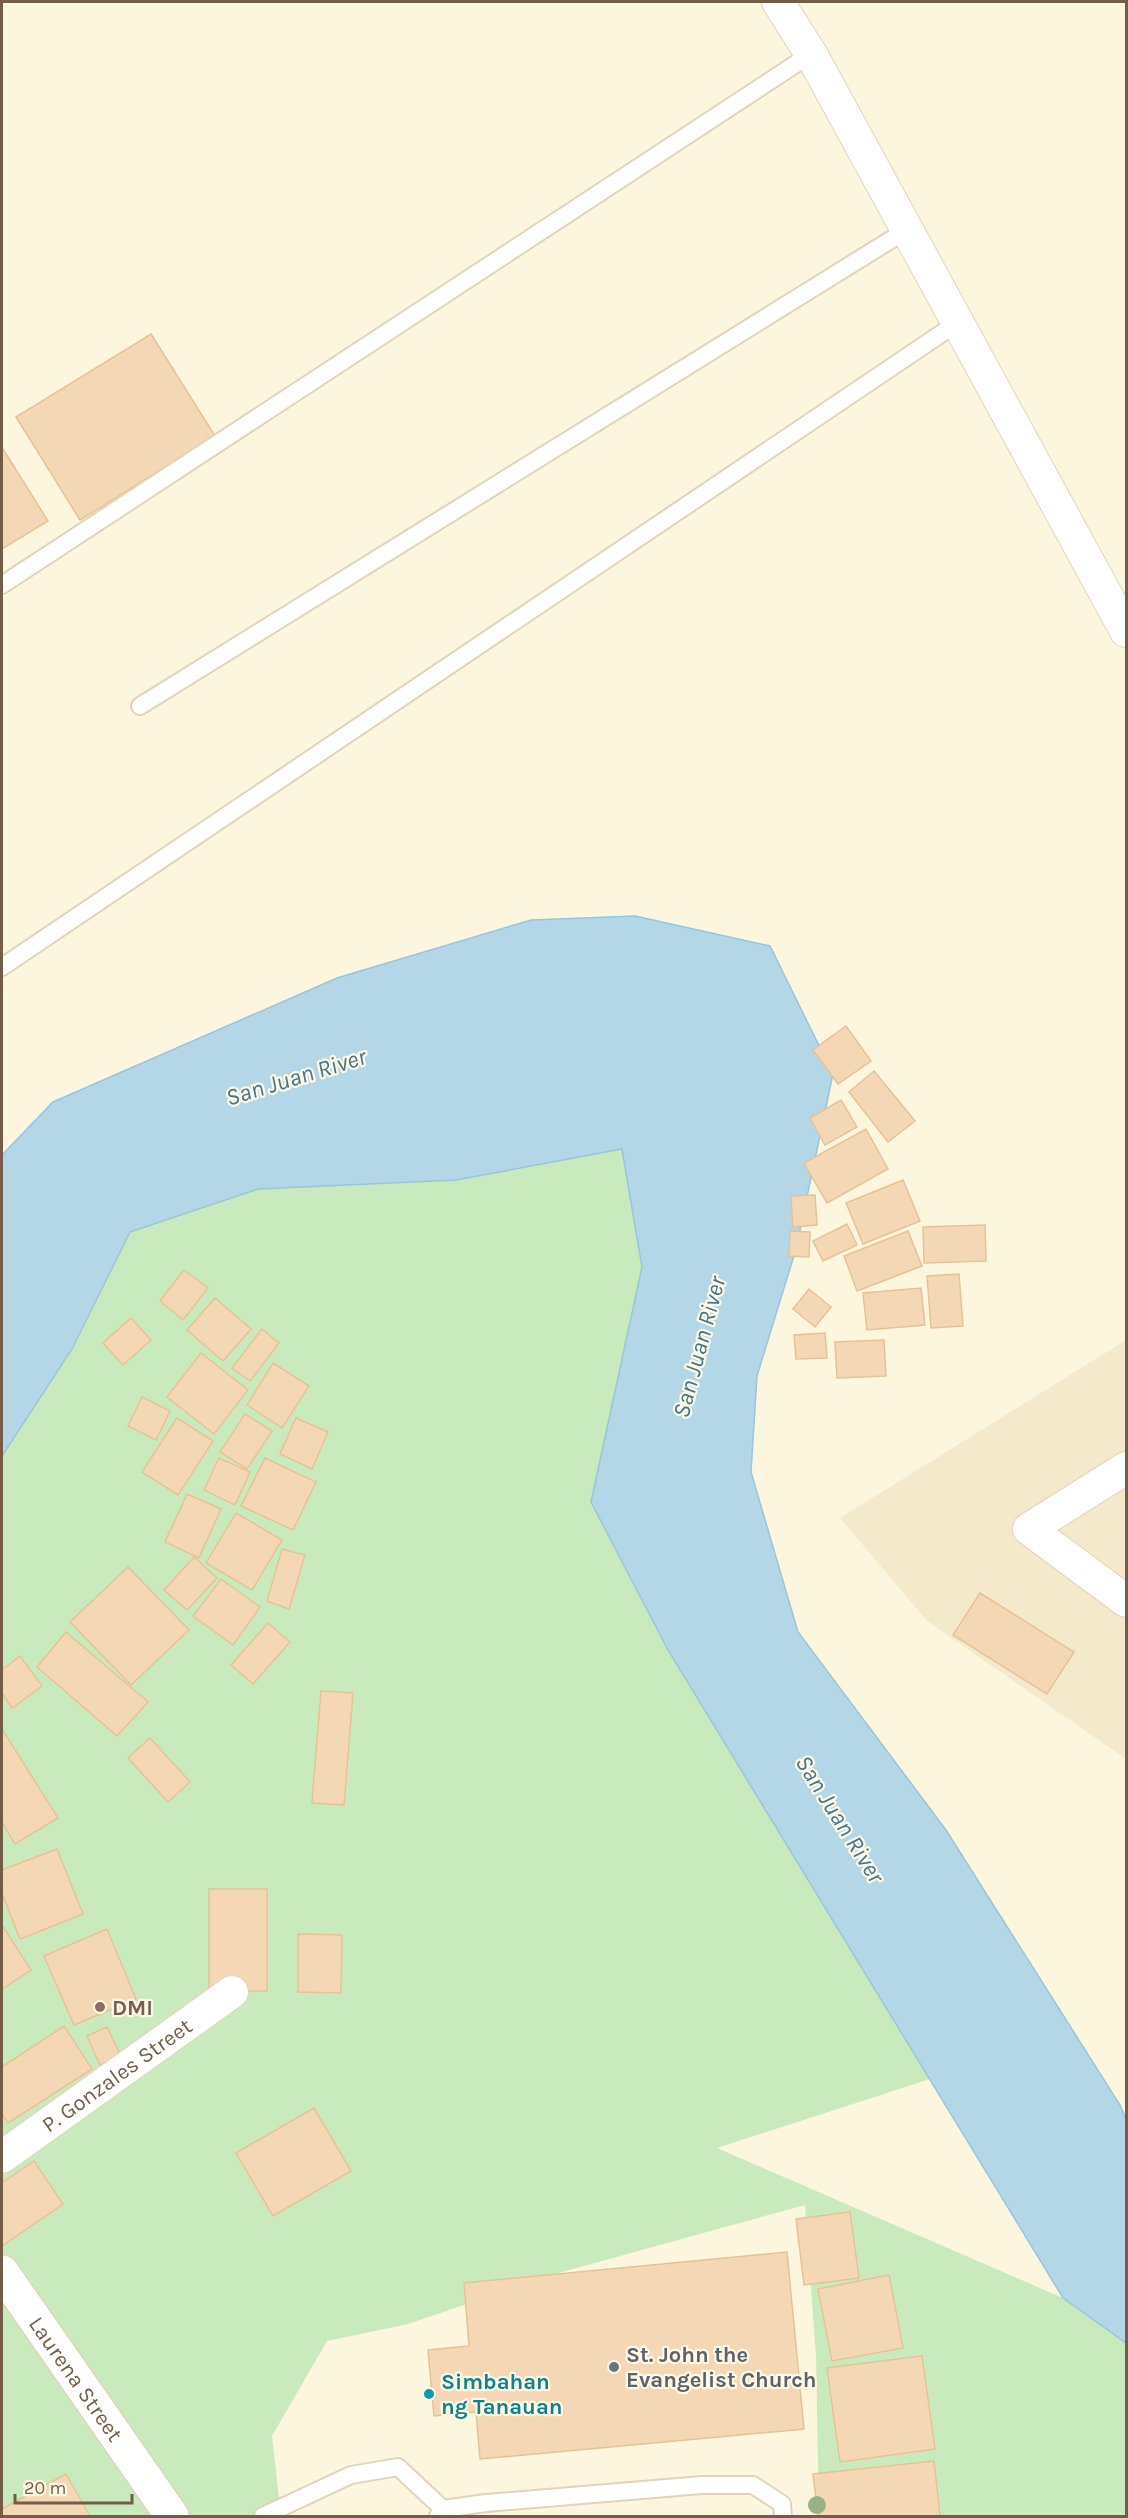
<svg xmlns="http://www.w3.org/2000/svg" width="1128" height="2518" viewBox="0 0 1128 2518" font-family="Karla,sans-serif">
<style>
.residential{fill:#f5e9cc}
.green{fill:#c8eabd}
.water{fill:#b3d7e7;stroke:#98c5d9;stroke-width:1.5}
.building{fill:#f4d8b5;stroke:#e7c195;stroke-width:1.5}
.lines{fill:none;stroke-linecap:round;stroke-linejoin:round}
.service-casing{stroke:#e1d3ba;stroke-width:20}
.minor-casing{stroke:#e1d3ba;stroke-width:34}
.tertiary-casing{stroke:#e1d3ba;stroke-width:36}
.service{stroke:#fff;stroke-width:16}
.minor{stroke:#fff;stroke-width:32}
.tertiary{stroke:#fff;stroke-width:33}
.tree{fill:#98b285}
.education-dot{fill:#8d6e63;stroke:#fff9e5;stroke-width:2}
.worship-dot{fill:#6b7280;stroke:#fff9e5;stroke-width:2}
.culture-dot{fill:#0f9aa8;stroke:#fff9e5;stroke-width:2}
.labels{text-anchor:middle;stroke-width:4.5;stroke-linejoin:round;paint-order:stroke}
.education-label{font-size:22px;font-weight:bold;fill:#785e54;stroke:#fff9e5;text-anchor:start}
.street-label{font-size:22px;fill:#745d46;stroke:#fff9e5}
.worship-label{font-size:22px;font-weight:bold;fill:#5b616d;stroke:#fff9e5;text-anchor:start}
.culture-label{font-size:22px;font-weight:bold;fill:#0d838f;stroke:#fff9e5;text-anchor:start}
.water-label{font-size:24px;font-style:italic;fill:#427690;stroke:#fff9e5}
</style>
<rect width="100%" height="100%" fill="#fdf6de"/>
<polygon class="residential" points="1126,1340 1126,1759 927,1621 840,1518"/>
<polygon class="green" points="622,1149 642,1267 591,1502 930,2079 717,2148 1063,2298 1126,2342 1126,2516 819,2516 816,2356 805,2205 555,2274 408,2324 327,2341 272,2436 281,2516 2,2516 2,1456 68,1355 129,1232 259,1189 464,1178"/>
<polygon class="water" points="635,916 770,946 833,1074 796,1249 757,1376 751,1472 798,1632 946,1830 1120,2105 1126,2119 1126,2343 1063,2298 668,1650 591,1502 642,1267 622,1149 456,1180 258,1189 130,1232 72,1349 2,1456 2,1155 53,1102 337,978 531,920"/>
<g class="building">
<polygon points="151,334 215,436 80,520 16,417"/>
<polygon points="3,449 48,521 2,549 2,450"/>
<polygon points="846,1026 871,1061 838,1084 813,1050"/>
<polygon points="874,1071 915,1121 888,1142 849,1092"/>
<polygon points="841,1100 857,1127 825,1145 810,1118"/>
<polygon points="866,1129 888,1169 827,1203 804,1163"/>
<polygon points="903,1180 920,1221 863,1244 846,1203"/>
<polygon points="815,1195 817,1225 793,1227 791,1196"/>
<polygon points="847,1224 857,1245 823,1261 813,1241"/>
<polygon points="985,1225 986,1261 924,1263 923,1227"/>
<polygon points="790,1231 810,1232 809,1257 789,1256"/>
<polygon points="908,1231 922,1266 857,1291 844,1256"/>
<polygon points="184,1270 208,1288 183,1320 160,1301"/>
<polygon points="959,1274 963,1326 931,1328 927,1276"/>
<polygon points="921,1288 925,1325 867,1330 863,1293"/>
<polygon points="809,1289 831,1307 815,1327 793,1309"/>
<polygon points="215,1298 251,1329 223,1361 187,1330"/>
<polygon points="131,1318 151,1340 123,1365 103,1343"/>
<polygon points="262,1329 279,1343 250,1381 232,1368"/>
<polygon points="825,1333 827,1358 796,1359 794,1335"/>
<polygon points="884,1340 886,1376 837,1378 835,1342"/>
<polygon points="201,1353 248,1390 214,1434 167,1397"/>
<polygon points="273,1363 309,1386 282,1428 247,1405"/>
<polygon points="142,1397 170,1411 156,1440 128,1426"/>
<polygon points="245,1414 272,1431 247,1469 220,1452"/>
<polygon points="177,1418 213,1441 178,1495 142,1472"/>
<polygon points="296,1418 328,1432 312,1469 280,1454"/>
<polygon points="219,1458 250,1472 235,1505 204,1490"/>
<polygon points="265,1458 316,1482 293,1530 241,1506"/>
<polygon points="187,1494 221,1509 199,1558 165,1542"/>
<polygon points="236,1513 282,1540 252,1590 206,1563"/>
<polygon points="282,1549 305,1555 289,1609 267,1601"/>
<polygon points="194,1557 217,1578 187,1610 164,1590"/>
<polygon points="128,1567 189,1630 131,1685 70,1622"/>
<polygon points="221,1579 260,1607 233,1645 193,1616"/>
<polygon points="980,1593 1074,1652 1047,1694 953,1635"/>
<polygon points="268,1623 290,1642 253,1684 231,1665"/>
<polygon points="66,1632 148,1702 117,1736 37,1667"/>
<polygon points="20,1656 42,1686 12,1708 2,1693 2,1670"/>
<polygon points="321,1691 353,1693 344,1805 312,1803"/>
<polygon points="2,1729 58,1818 15,1844 2,1822"/>
<polygon points="150,1738 190,1782 168,1802 128,1758"/>
<polygon points="57,1849 83,1914 20,1939 2,1893 2,1870"/>
<rect x="209" y="1889" width="58" height="102"/>
<polygon points="2,1925 31,1970 2,1989"/>
<polygon points="107,1929 136,1999 74,2025 44,1956"/>
<polygon points="298,1934 342,1935 341,1993 298,1992"/>
<polygon points="64,2026 92,2069 8,2123 2,2114 2,2067"/>
<polygon points="107,2027 121,2056 100,2065 87,2036"/>
<polygon points="314,2108 351,2171 273,2216 236,2153"/>
<polygon points="34,2161 63,2204 2,2246 2,2183"/>
<polygon points="850,2212 859,2278 804,2285 796,2219"/>
<polygon points="787,2252 804,2429 480,2459 476,2412 434,2416 428,2350 469,2346 464,2283"/>
<polygon points="889,2275 903,2348 832,2361 818,2289"/>
<polygon points="922,2356 935,2449 840,2462 827,2368"/>
<polygon points="934,2461 940,2516 818,2516 813,2474"/>
<polygon points="66,2474 90,2516 2,2516 2,2509"/>
</g>
<g class="lines">
<defs>
<g id="service">
<polyline points="2,585 811,54"/>
<polyline points="140,706 905,231"/>
<polyline points="2,967 957,323"/>
<polyline points="443,2509 486,2503 702,2485 753,2485 782,2504 783,2516"/>
<polyline points="263,2516 351,2475 398,2467 443,2509 438,2516"/>
</g>
<g id="minor">
<polyline points="778,2 811,54 1126,631"/>
<polyline points="1126,1468 1029,1529 1126,1601"/>
<path id="s1" d="M2,2157l230,-165"/>
</g>
<g id="tertiary">
<path id="s2" d="M2,2272l170,244"/>
</g>
</defs>
<use href="#service" class="service-casing"/>
<use href="#minor" class="minor-casing"/>
<use href="#tertiary" class="tertiary-casing"/>
<use href="#service" class="service"/>
<use href="#minor" class="minor"/>
<use href="#tertiary" class="tertiary"/>
</g>
<circle class="tree" cx="817" cy="2505" r="9"/>
<circle class="education-dot" cx="100" cy="2007" r="6"/>
<circle class="worship-dot" cx="614" cy="2367" r="6"/>
<circle class="culture-dot" cx="429" cy="2394" r="6"/>
<g class="labels">
<g class="education-label">
<text x="112" y="2015">DMI</text>
</g>
<g class="street-label">
<text dy="8" stroke="none"><textPath href="#s1" startOffset="141">P. Gonzales Street</textPath></text>
<text dy="8" stroke="none"><textPath href="#s2" startOffset="130">Laurena Street</textPath></text>
</g>
<g class="worship-label">
<text x="626" y="2362">St. John the<tspan x="626" dy="25">Evangelist Church</tspan></text>
</g>
<g class="culture-label">
<text x="441" y="2389">Simbahan<tspan x="441" dy="25">ng Tanauan</tspan></text>
</g>
<g class="water-label">
<text transform="translate(296 1077) rotate(-17)" y="8">San Juan River</text>
<text transform="translate(699 1347) rotate(-75)" y="8">San Juan River</text>
<text transform="translate(840 1819) rotate(58)" y="8">San Juan River</text>
</g>
</g>
<rect width="1128" height="2518" fill="none" stroke="#745d46" stroke-width="6"/>
<path d="M15 2494v9h117v-9" fill="none" stroke="#745d46" stroke-width="3"/>
<text x="24" y="2494" font-size="18" fill="#745d46" stroke="#fff9e5" stroke-width="4.5" paint-order="stroke">20 m</text>
</svg>
